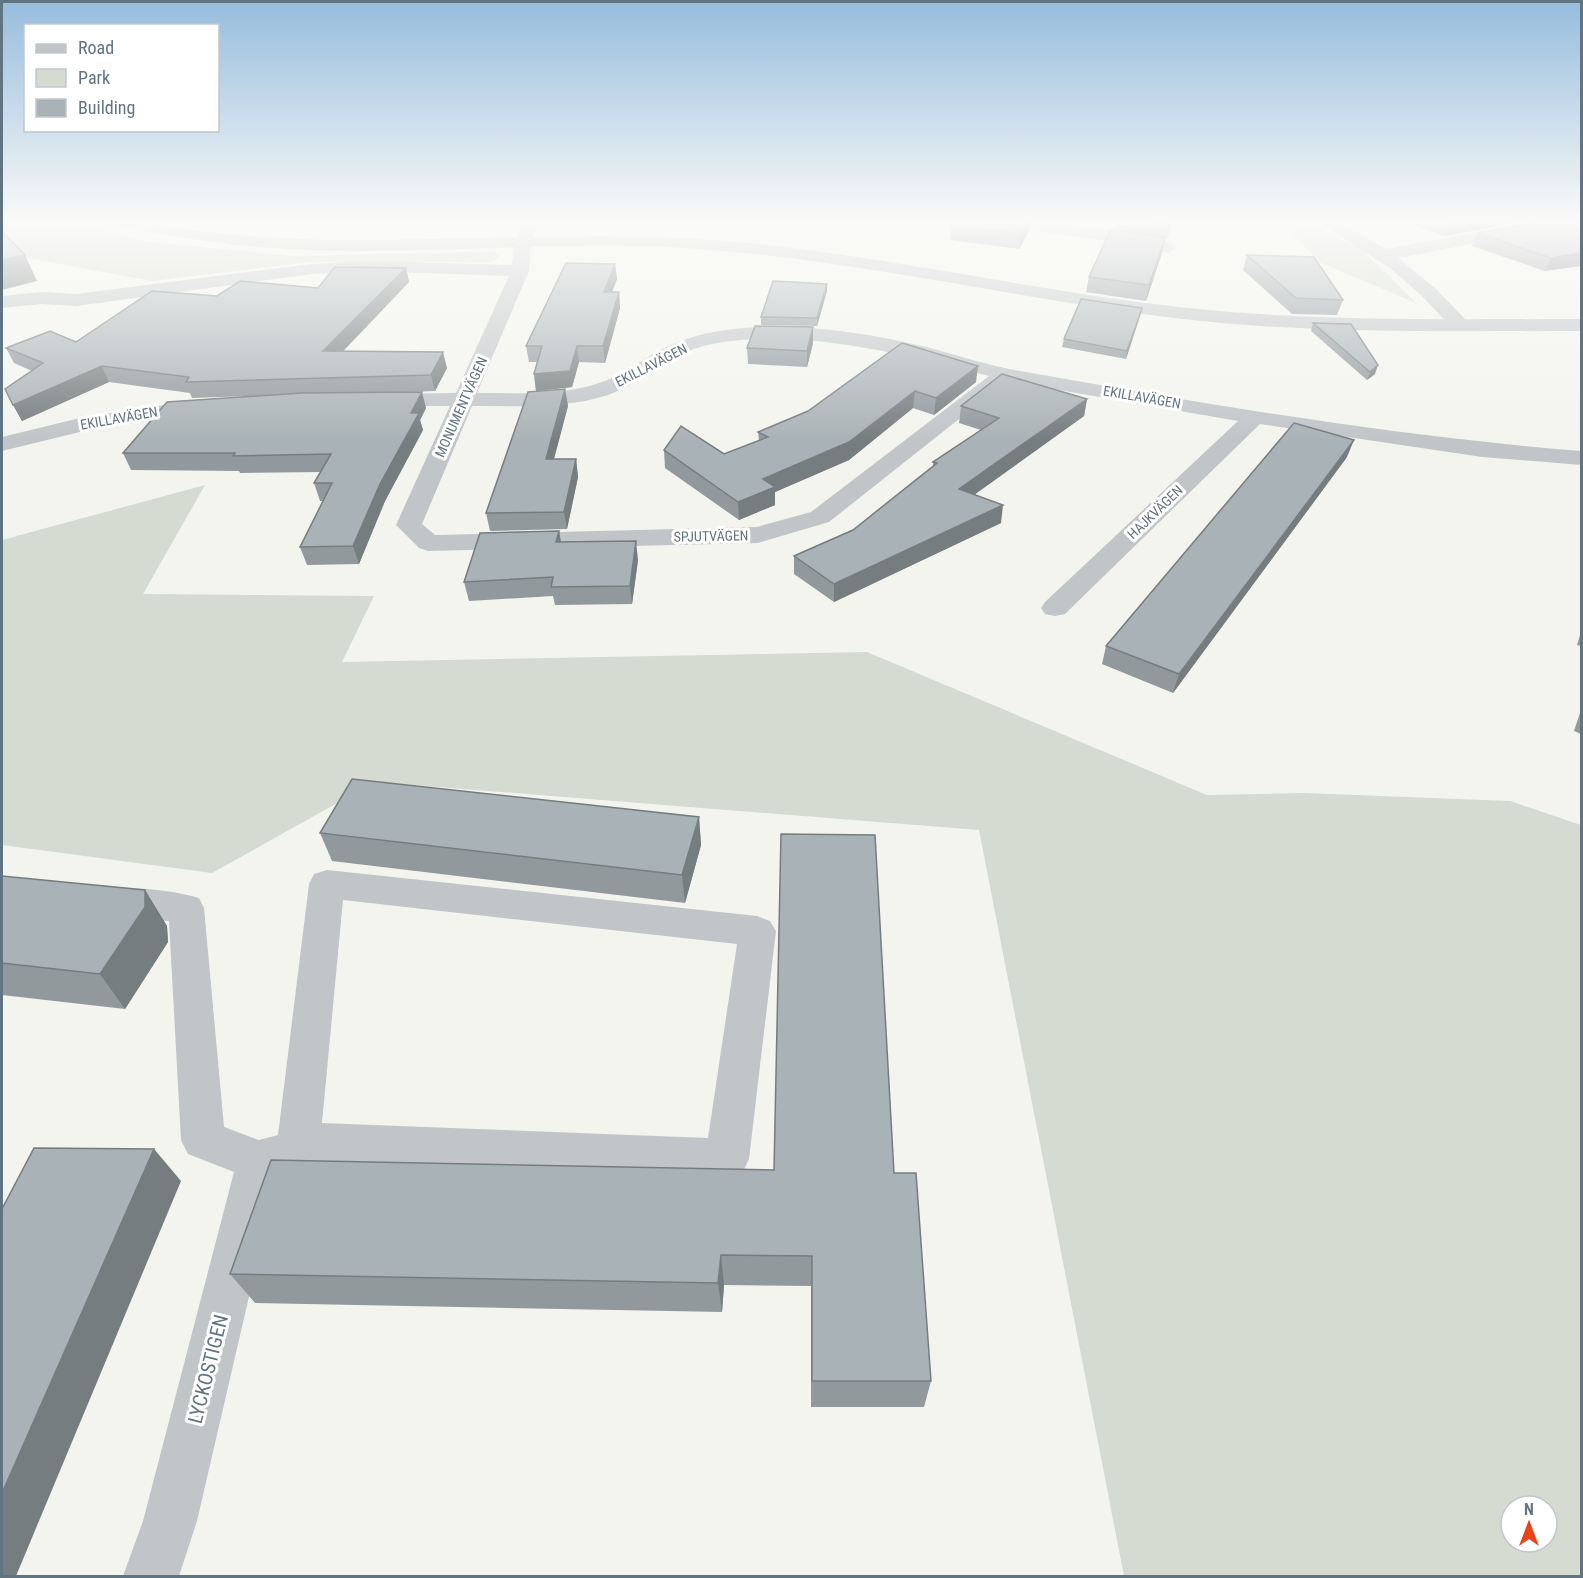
<svg xmlns="http://www.w3.org/2000/svg" width="1583" height="1578" font-family="'Roboto Condensed',sans-serif">
<rect width="100%" height="100%" fill="#f4f4ef"/>
<!-- green -->
<g fill="#d5dbd0" fill-rule="evenodd">
<path d="M2,221h68l75,20 145,15 183,-4h22l4,5 -9,5h-180l-158,19 -129,-24 -21,-13z"/>
<path d="M1273,221h34l55,29 54,53 -97,-41 -33,-36z"/>
<path d="M205,485l-62,109 231,2 -32,66 525,-10 340,143 97,-2 206,8 71,24v751h-457l-145,-746 -604,-48 -163,91 -210,-28v-305zM1511,1506h36v36h-36z"/>
</g>
<g fill="none" stroke-linecap="round" stroke-linejoin="round">
<!-- minor -->
<g fill="#c1c5c8" fill-rule="evenodd">
<path d="M523,221h16l-8,20 -2,30 -52,122c39,0 81,3 119,-9 28,-8 49,-28 75,-39 38,-17 81,-19 122,-18 44,2 86,9 129,19 29,7 58,17 87,23 190,34 381,67 573,82v14l-100,-8 -222,-33 -195,190 -10,2 -10,-2 -4,-6 4,-6 193,-181 -231,-40 -178,141 -71,21 -330,8 -9,-3 -23,-23 54,-119h-70l-8,-1 -3,-5 3,-5 8,-1 76,-1 53,-117 -141,-5 -56,3 -236,32 -35,-2 -39,4v-12l39,-4 35,2 236,-30 56,-3 144,4 3,-24zM792,339c71,5 128,19 197,37l-178,136 -54,15 -322,8 -13,-11 50,-118c44,0 93,3 136,-11 28,-10 50,-30 76,-42 34,-15 71,-14 108,-14z"/>
<path d="M990,221c29,0 172,7 187,27l-9,5 -15,-6 -155,-21z"/>
<path d="M1317,221h20l49,28 152,-28h34l-8,5 -166,32 37,30 31,32 3,4 -10,6 -7,-2 -30,-32 -31,-27z"/>
<path d="M203,399l8,2 3,5 -3,5 -127,20 -82,20v-14l82,-20z"/>
<path d="M327,870l430,46 13,5 6,10 -27,228 -7,15 -15,6 -404,-17 -46,13 -80,345 -18,55h-56l20,-55 91,-349 -46,-18 -7,-14 -12,-219 -61,-5 -13,-4 -5,-10 5,-10c25,-8 79,-2 104,6l5,10 20,219 35,13 19,-5 31,-251 5,-10zM343,900l394,44 -29,194 -386,-15z"/>
</g>
<!-- tertiary -->
<path fill="#c1c5c8" fill-rule="evenodd" d="M111,221c28,0 53,5 81,9 46,6 93,9 140,10 139,1 277,-11 416,3 148,15 293,49 440,65 130,14 263,11 394,11v12c-132,0 -268,3 -399,-12 -166,-20 -330,-60 -497,-71 -143,-9 -286,11 -428,-1 -47,-4 -93,-12 -139,-21z"/>
</g>
<!-- wall -->
<g fill="#91999d">
<path d="M952,221h78l-2,11 -9,17 -69,-9z"/>
<path d="M1116,221h56l-5,18h-2l-3,14 -16,48 -60,-9 3,-15 69,-40 -43,-9z"/>
<path d="M1400,221h126l-82,15z"/>
<path d="M1581,221l-36,50 -73,-25 6,-13z"/>
<path d="M1247,255l96,45 -6,15 -45,-1 -49,-44z"/>
<path d="M615,264l2,15 -5,13h7l1,16 -15,55 -26,-1 -7,25 -36,4 -2,-17 3,-12h-8l-3,-16z"/>
<path d="M406,268l3,14 -66,69 104,17 -12,23 -29,1 20,16 -6,12 3,10 -38,71 -26,63 -52,1 -7,-18 23,-46h-3l-6,-18 7,-11 -81,1 -1,-2 -108,-1 -8,-17 127,-57 -58,2 -2,-5 -81,-11 -87,39 -17,-32 27,-18 -18,-8 -8,-15 70,-6 141,-46 101,-8z"/>
<path d="M827,284v7l-10,35 -56,-1v-8z"/>
<path d="M1142,308l-2,8 -14,43 -64,-12 2,-8z"/>
<path d="M1313,323l62,51 -8,6 -56,-49z"/>
<path d="M813,327v16l-6,24 -59,-3 -1,-16z"/>
<path d="M902,343l74,39 -42,33 -21,-7 -64,52 -74,32v13l-36,15 -74,-52 -1,-18 60,4 35,-13 -1,-9 50,-21z"/>
<path d="M565,389l3,17 -14,53h22l2,18 -11,52 -77,2 -4,-18z"/>
<path d="M1087,399l-3,17 -110,79 27,28 -167,79 -40,-28v-18l59,-26 80,-63v-5l48,-32 -22,-7 2,-17z"/>
<path d="M1347,457l-174,236 -71,-29 4,-18z"/>
<path d="M559,531l2,11 77,18 -6,44 -77,1 -2,-9 -84,5 -5,-19z"/>
<path d="M1581,632v14l-4,-1z"/>
<path d="M1581,710v24l-7,-3z"/>
<path d="M699,817l2,28 -16,58 -353,-42 -12,-28z"/>
<path d="M2,876l143,14 22,36 1,16 -43,67 -123,-14z"/>
<path d="M894,1173l37,208 -7,26h-113v-121l-87,-1 -2,27 -467,-9 -25,-29z"/>
</g>
<!-- shaded-wall -->
<g fill="#767d7f">
<path d="M1028,221h2l-2,11 -9,17 2,-15z"/>
<path d="M1171,221h1l-1,4 -4,14z"/>
<path d="M1461,221h65l-82,15 5,-13z"/>
<path d="M1165,238l-3,15 -16,48 3,-16z"/>
<path d="M1581,253v13l-36,5 6,-13z"/>
<path d="M25,255l12,26 -35,9v-30z"/>
<path d="M615,264l2,15 -11,28 -2,-15z"/>
<path d="M406,268l3,14 -81,85 -5,-16z"/>
<path d="M827,284v7l-10,35v-8z"/>
<path d="M619,292l1,16 -15,55 -2,-17z"/>
<path d="M1142,308l-2,8 -14,43 1,-8z"/>
<path d="M813,327v16l-6,24v-16z"/>
<path d="M577,346l2,16 -7,25 -36,4 -2,-17z"/>
<path d="M443,352l4,16 -12,23 -4,-16z"/>
<path d="M1378,365l-3,9 -8,6 3,-8z"/>
<path d="M102,366l7,16 -87,39 -9,-16z"/>
<path d="M978,366l-2,16 -42,33 2,-17z"/>
<path d="M565,389l3,17 -19,71 -3,-18z"/>
<path d="M915,391l-2,17 -64,52 -74,32v13l-36,15 -1,-18 25,-23z"/>
<path d="M422,392l4,16 -6,12 3,10 -38,71 -26,63 -6,-18 58,-133z"/>
<path d="M1087,399l-3,17 -127,91 2,-18z"/>
<path d="M1354,440l-7,17 -174,236 6,-19z"/>
<path d="M576,459l2,18 -11,52 -3,-17z"/>
<path d="M1003,505l-2,18 -167,79v-18z"/>
<path d="M559,531l3,18 -6,-7z"/>
<path d="M636,541l2,19 -6,44 -2,-18z"/>
<path d="M699,817l2,28 -16,58 -3,-28z"/>
<path d="M145,890l22,36 1,16 -43,67 -25,-35z"/>
<path d="M154,1149l27,32 -165,395h-14v-83z"/>
<path d="M721,1255l3,30 -2,27 -4,-29z"/>
</g>
<!-- building -->
<g fill="#a9b2b6" stroke="#767d7f" stroke-width="1.5">
<path d="M952,221h76l-7,13 -69,-8z"/>
<path d="M1152,221h19l-1,4z"/>
<path d="M1443,221h18l-12,2z"/>
<path d="M1541,221h40v32l-30,5 -73,-25z"/>
<path d="M1111,229l54,9 -16,47 -60,-8z"/>
<path d="M2,231l23,24 -23,5z"/>
<path d="M1247,255l67,2 29,43 -47,-2z"/>
<path d="M566,263l49,1 -11,28h15l-16,54h-26l-7,25 -36,3 8,-28h-16z"/>
<path d="M335,267l71,1 -83,83 120,1 -12,23 -245,7 3,-5 -87,-11 -89,39 -8,-16 38,-26 -37,-15 44,-17 26,11 76,-51 65,5 23,-15 78,7z"/>
<path d="M773,281l54,3 -10,34 -56,-1z"/>
<path d="M1081,299l61,9 -15,43 -63,-12z"/>
<path d="M1313,323l38,1 27,41 -8,7z"/>
<path d="M755,326l58,1 -6,24 -60,-3z"/>
<path d="M902,343l76,23 -42,32 -21,-7 -66,51 -86,37 12,8 -37,15 -74,-52 17,-24 43,28 44,-17 -10,-5 50,-21z"/>
<path d="M1002,374l85,25 -128,90 44,16 -169,79 -40,-28 59,-26 84,-67 -4,-1 66,-44 -38,-12z"/>
<path d="M565,389l-19,70h30l-12,53 -78,1 42,-121z"/>
<path d="M422,392l-11,21h8l-39,71 -27,62 -53,1 32,-64h-18l17,-29 -98,2 2,-3h-112l44,-51 135,-9z"/>
<path d="M1294,423l60,17 -175,234 -73,-28z"/>
<path d="M559,531l-3,11 80,-1 -6,45 -79,1 2,-10 -89,5 16,-49z"/>
<path d="M352,779l347,38 -17,58 -362,-42z"/>
<path d="M781,834l94,1 19,338h22l15,208h-119v-125l-91,-1 -3,28 -488,-9 41,-114 503,10z"/>
<path d="M2,876l143,14v17l-45,67 -98,-11z"/>
<path d="M34,1148l120,1 -152,344v-284z"/>
</g>
<!-- sky -->
<linearGradient id="sky" x2="0" y2="1"><stop stop-color="#96bcdd"/><stop offset="0.5" stop-color="#fafaf8"/><stop offset="1" stop-color="#fafaf8" stop-opacity="0"/></linearGradient>
<rect width="1583" height="442" fill="url(#sky)"/>
<g text-anchor="middle" dominant-baseline="central" stroke-width="6" stroke-linejoin="round" paint-order="stroke">
<!-- far-street labels -->
<g font-size="14" fill="#617482" stroke="#fff">
<text transform="translate(651 365) rotate(-27)">EKILLAVÄGEN</text>
<text transform="translate(1142 397) rotate(10)">EKILLAVÄGEN</text>
<text transform="translate(461 407) rotate(-66)">MONUMENTVÄGEN</text>
<text transform="translate(119 418) rotate(-10)">EKILLAVÄGEN</text>
<text transform="translate(1155 512) rotate(-44)">HAJKVÄGEN</text>
<text transform="translate(711 536) rotate(-1)">SPJUTVÄGEN</text>
</g>
<!-- near-street labels -->
<g font-size="20" fill="#617482" stroke="#fff">
<text transform="translate(208 1369) rotate(-76)">LYCKOSTIGEN</text>
</g>
</g>
<!-- border -->
<rect width="1583" height="1578" fill="none" stroke="#617482" stroke-width="6"/>
<!-- legend -->
<rect x="24" y="24" width="195" height="108" fill="#ffffff" stroke="#c0c7cd" stroke-width="1.5"/>
<rect x="36" y="44" width="30" height="9" fill="#c1c5c8" stroke="#c0c7cd" stroke-width="1.5"/>
<text x="78" y="54" font-size="18" fill="#617482">Road</text>
<rect x="36" y="69" width="30" height="18" fill="#d5dbd0" stroke="#c0c7cd" stroke-width="1.5"/>
<text x="78" y="84" font-size="18" fill="#617482">Park</text>
<rect x="36" y="99" width="30" height="18" fill="#a9b2b6" stroke="#c0c7cd" stroke-width="1.5"/>
<text x="78" y="114" font-size="18" fill="#617482">Building</text>
<!-- north arrow -->
<g transform="translate(1529 1524)"><circle r="28" fill="#ffffff" stroke="#c0c7cd" stroke-width="1.5"/>
<path d="M0-4.5L10 22L0 15L-10 22Z" fill="#eb4318"/>
<text y="-9" font-size="16" font-weight="bold" text-anchor="middle" fill="#617482">N</text>
</g>
</svg>
